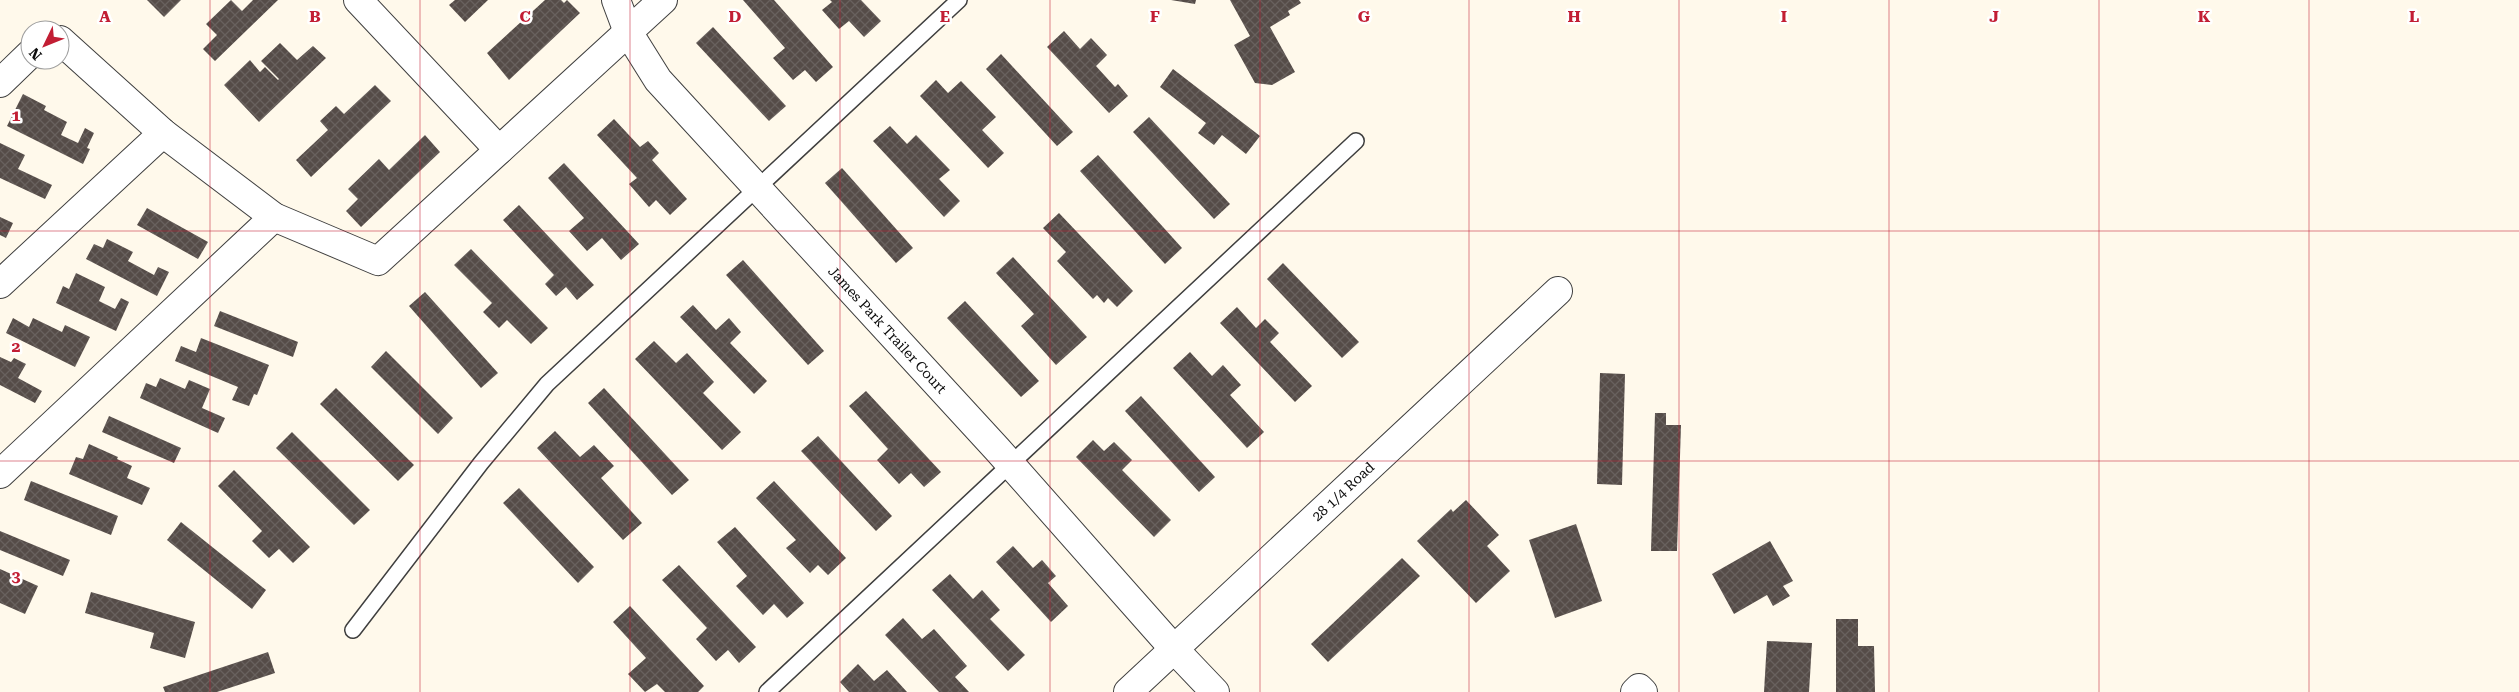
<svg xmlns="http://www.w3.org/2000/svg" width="2519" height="692" font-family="'Roboto Serif',serif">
<defs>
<pattern id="building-cross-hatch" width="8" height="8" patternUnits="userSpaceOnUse" patternTransform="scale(1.25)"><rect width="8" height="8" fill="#554c48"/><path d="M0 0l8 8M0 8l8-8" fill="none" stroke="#68615e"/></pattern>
</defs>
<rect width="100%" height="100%" fill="#fff9eb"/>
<!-- building -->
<g fill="url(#building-cross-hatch)">
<path d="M147,0h34l-17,17z"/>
<path d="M231,0l11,11 11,-11h25l-63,61 -12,-12 14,-14 -11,-11z"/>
<path d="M455,0h33l-23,22 -16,-17z"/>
<path d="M545,0h16l3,3 3,-3 13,13 -71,67 -22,-27z"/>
<path d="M743,0h31l59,67 -17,15 -11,-12 -12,10 -20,-22 12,-10z"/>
<path d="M830,0h31l20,21 -17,16 -15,-16 -10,8 -17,-19 10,-8z"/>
<path d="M1171,0h25l-1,4z"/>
<path d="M1230,0h69l2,3 -13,8 2,4 -20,12 25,45 -23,13 -17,-2 -21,-38 16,-9z"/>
<path d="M713,27l73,79 -17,15 -73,-78z"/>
<path d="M1064,31l16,18 11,-11 16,17 -11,11 19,21 3,-3 10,12 -19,17 -62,-66z"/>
<path d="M280,43l17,17 16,-14 13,12 -67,64 -35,-37 26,-25 10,12 5,-5 13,13 1,-1 -18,-18z"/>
<path d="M1001,54l72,78 -16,14 -71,-77z"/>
<path d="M1173,69l87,67 -14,18 -24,-19 -8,10 -16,-12 8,-10 -46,-36z"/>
<path d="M936,80l12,13 13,-12 35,36 -14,13 22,23 -16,15 -68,-72z"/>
<path d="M375,85l16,16 -80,76 -15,-17 32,-30 -8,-9 16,-15 8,8z"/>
<path d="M23,94l23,12 -2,4 23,12 -6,13 17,8 7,-15 9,5 -7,15 3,1 -7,15 -76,-38z"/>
<path d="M1149,117l81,87 -16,15 -81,-87z"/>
<path d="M614,119l26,28 8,-6 11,12 -7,7 35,39 -17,16 -14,-15 -7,7 -20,-23 8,-6 -40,-43z"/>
<path d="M890,126l17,18 9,-9 34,35 -11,9 21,22 -16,16 -71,-76z"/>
<path d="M425,135l15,17 -79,75 -15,-16 12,-12 -10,-10 31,-30 10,11z"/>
<path d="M0,143l25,12 -7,14 34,16 -7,14 -45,-21z"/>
<path d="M1098,155l84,93 -17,16 -85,-93z"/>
<path d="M564,163l75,81 -18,16 -19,-22 -15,13 -18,-20 15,-13 -36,-40z"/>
<path d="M842,168l71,80 -17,15 -71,-80z"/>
<path d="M519,205l75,80 -17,15 -11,-13 -10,9 -11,-12 9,-9 -51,-55z"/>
<path d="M147,208l61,34 -10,17 -61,-34z"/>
<path d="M1059,213l74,78 -16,16 -9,-9 -4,5 -7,-8 -4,4 -36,-38 9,-9 -23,-24z"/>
<path d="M0,217l13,6 -7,15 -6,-3z"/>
<path d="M107,239l26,13 -5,9 26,14 4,-8 11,5 -12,24 -71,-37 8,-15 9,4z"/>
<path d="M471,249l77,79 -17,16 -24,-24 -8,8 -16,-16 9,-9 -38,-38z"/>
<path d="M1013,257l74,80 -31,28 -35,-39 13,-12 -38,-41z"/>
<path d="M743,260l81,91 -16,14 -82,-90z"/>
<path d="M1283,263l76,79 -17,16 -75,-79z"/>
<path d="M76,273l29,14 -6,14 16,8 6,-11 8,4 -13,29 -60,-28 7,-17 6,3z"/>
<path d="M425,292l73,81 -17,15 -72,-82z"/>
<path d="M965,301l74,80 -18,16 -74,-79z"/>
<path d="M693,305l23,25 13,-12 12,14 -11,11 37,38 -13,13 -74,-77z"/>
<path d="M1237,307l19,21 9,-9 14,14 -9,9 42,44 -17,16 -75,-79z"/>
<path d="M220,311l78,31 -5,15 -79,-31z"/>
<path d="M13,318l16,9 4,-9 29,14 3,-7 25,12 -15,30 -69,-34z"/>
<path d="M201,338l68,27 -12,30 -3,-1 -5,12 -17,-6 6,-13 -63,-26 6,-15 15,6z"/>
<path d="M654,341l22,22 11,-10 27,29 -11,11 38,39 -19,18 -87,-91z"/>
<path d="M386,351l67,67 -15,16 -67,-67z"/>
<path d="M1190,352l22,24 11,-11 18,20 -11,10 34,37 -17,16 -74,-80z"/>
<path d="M0,357l11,5 3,-4 12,6 -8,14 24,13 -7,12 -35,-18z"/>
<path d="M1600,373l25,1 -3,111 -25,-1z"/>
<path d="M160,378l25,11 4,-9 21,9 -8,19 23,10 -7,15 -78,-35 6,-15 10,4z"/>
<path d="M336,388l78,77 -16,16 -78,-77z"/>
<path d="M604,388l85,92 -17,15 -84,-92z"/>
<path d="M866,391l75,81 -17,15 -13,-14 -12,11 -22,-24 11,-11 -39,-43z"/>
<path d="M1141,396l74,81 -16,15 -74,-81z"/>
<path d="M1655,413h11v12h15l-4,126h-26z"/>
<path d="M109,416l72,32 -7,15 -72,-31z"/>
<path d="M555,431l25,26 14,-12 20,21 -13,12 41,45 -19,17 -86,-92z"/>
<path d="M292,432l78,78 -16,15 -78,-77z"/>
<path d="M818,436l74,80 -16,15 -75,-80z"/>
<path d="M1093,440l11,11 10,-9 18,18 -10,10 49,50 -17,17 -78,-80z"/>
<path d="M89,444l29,13 -1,2 15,7 -5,12 23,10 -8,17 -73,-31 7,-17 7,2z"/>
<path d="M234,470l76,77 -17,16 -14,-14 -10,9 -17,-17 10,-10 -44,-45z"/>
<path d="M31,481l87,35 -7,19 -87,-35z"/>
<path d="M774,481l72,77 -18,17 -10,-10 -8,8 -24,-25 10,-8 -40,-42z"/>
<path d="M519,488l75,79 -16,16 -75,-80z"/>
<path d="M1466,500l33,35 -12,11 23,25 -34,32 -59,-62 34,-32 2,3z"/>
<path d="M181,522l85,68 -14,19 -85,-69z"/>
<path d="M1576,524l26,77 -47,17 -26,-78z"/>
<path d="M735,527l69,76 -17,15 -13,-14 -11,11 -27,-29 11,-10 -30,-34z"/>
<path d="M0,531l70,29 -7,16 -63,-26z"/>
<path d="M1770,541l23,40 -10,5 7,10 -17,10 -6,-11 -33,19 -22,-40z"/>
<path d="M1013,546l20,22 9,-8 14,16 -8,7 20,23 -17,16 -55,-60z"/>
<path d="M1402,558l18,18 -92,86 -17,-18z"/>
<path d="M679,565l77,82 -17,16 -11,-13 -12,11 -20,-22 11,-11 -45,-48z"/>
<path d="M0,569l38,17 -13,28 -25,-11z"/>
<path d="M950,574l23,25 9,-9 18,20 -10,9 35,36 -17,16 -76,-81z"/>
<path d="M91,592l104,30 -10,36 -35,-10 4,-15 -69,-20z"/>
<path d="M630,606l74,80 -6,6h-33l-8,-8 -12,8 -17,-18 18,-16 -33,-36z"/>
<path d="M903,618l19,21 12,-10 33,37 -12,11 14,15h-30l-54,-57z"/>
<path d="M1836,619h22v27h16l1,46h-39z"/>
<path d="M1767,641l45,2 -3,49h-45z"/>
<path d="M268,652l7,21 -58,19h-52l-2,-5z"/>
<path d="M858,664l16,17 13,-11 20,22h-58l-9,-10z"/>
</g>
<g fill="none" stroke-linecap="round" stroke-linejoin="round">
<defs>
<g id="service">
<path d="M353,630l128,-167 66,-79 412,-384"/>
<path d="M767,692l589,-551"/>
</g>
<g id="minor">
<path d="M358,0l141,150"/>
<path id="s1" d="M616,0l12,32 30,48 339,369 177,200 41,43"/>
<path d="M60,40l103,93 111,84 104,44 285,-261"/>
<path d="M0,83l30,-29"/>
<path d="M0,284l163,-151"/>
<path d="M0,474l274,-257"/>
<path d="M1635,692l4,-4 4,4"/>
</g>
<g id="tertiary">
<path id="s2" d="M1128,692l430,-401"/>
</g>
</defs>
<!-- service casing -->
<use href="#service" stroke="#3f3f3f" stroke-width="18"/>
<!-- minor casing -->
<use href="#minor" stroke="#3f3f3f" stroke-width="30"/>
<!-- tertiary casing -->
<use href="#tertiary" stroke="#3f3f3f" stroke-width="30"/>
<!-- service -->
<use href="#service" stroke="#fff" stroke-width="15"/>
<!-- minor -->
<use href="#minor" stroke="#fff" stroke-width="28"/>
<!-- tertiary -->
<use href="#tertiary" stroke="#fff" stroke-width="28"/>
</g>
<!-- grid -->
<path fill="none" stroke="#c21e34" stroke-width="1" stroke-opacity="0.55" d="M210,0v692M420,0v692M630,0v692M840,0v692M1050,0v692M1260,0v692M1469,0v692M1679,0v692M1889,0v692M2099,0v692M2309,0v692M0,231h2519M0,461h2519"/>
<g text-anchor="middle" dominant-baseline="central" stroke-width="5" stroke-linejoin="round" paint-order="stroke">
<!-- street labels -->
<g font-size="14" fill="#0c0c0c" stroke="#fff">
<text stroke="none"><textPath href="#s1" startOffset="430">James Park Trailer Court</textPath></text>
<text stroke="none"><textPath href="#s2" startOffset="294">28 1/4 Road</textPath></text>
</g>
</g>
<g font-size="16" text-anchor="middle" font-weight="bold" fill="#c21e34" stroke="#fff" stroke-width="5" stroke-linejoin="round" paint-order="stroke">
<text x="105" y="22">A</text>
<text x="315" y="22">B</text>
<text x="525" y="22">C</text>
<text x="735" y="22">D</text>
<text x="945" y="22">E</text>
<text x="1155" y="22">F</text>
<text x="1364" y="22">G</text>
<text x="1574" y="22">H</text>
<text x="1784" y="22">I</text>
<text x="1994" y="22">J</text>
<text x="2204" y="22">K</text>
<text x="2414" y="22">L</text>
<text x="16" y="121">1</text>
<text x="16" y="352">2</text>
<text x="16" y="582">3</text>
</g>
<!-- north arrow -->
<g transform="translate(45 45) rotate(227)"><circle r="24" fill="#ffffff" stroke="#9e9e9e"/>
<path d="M0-4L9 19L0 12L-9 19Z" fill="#c21e34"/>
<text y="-8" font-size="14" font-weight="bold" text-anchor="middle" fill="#0c0c0c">N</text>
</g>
</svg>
